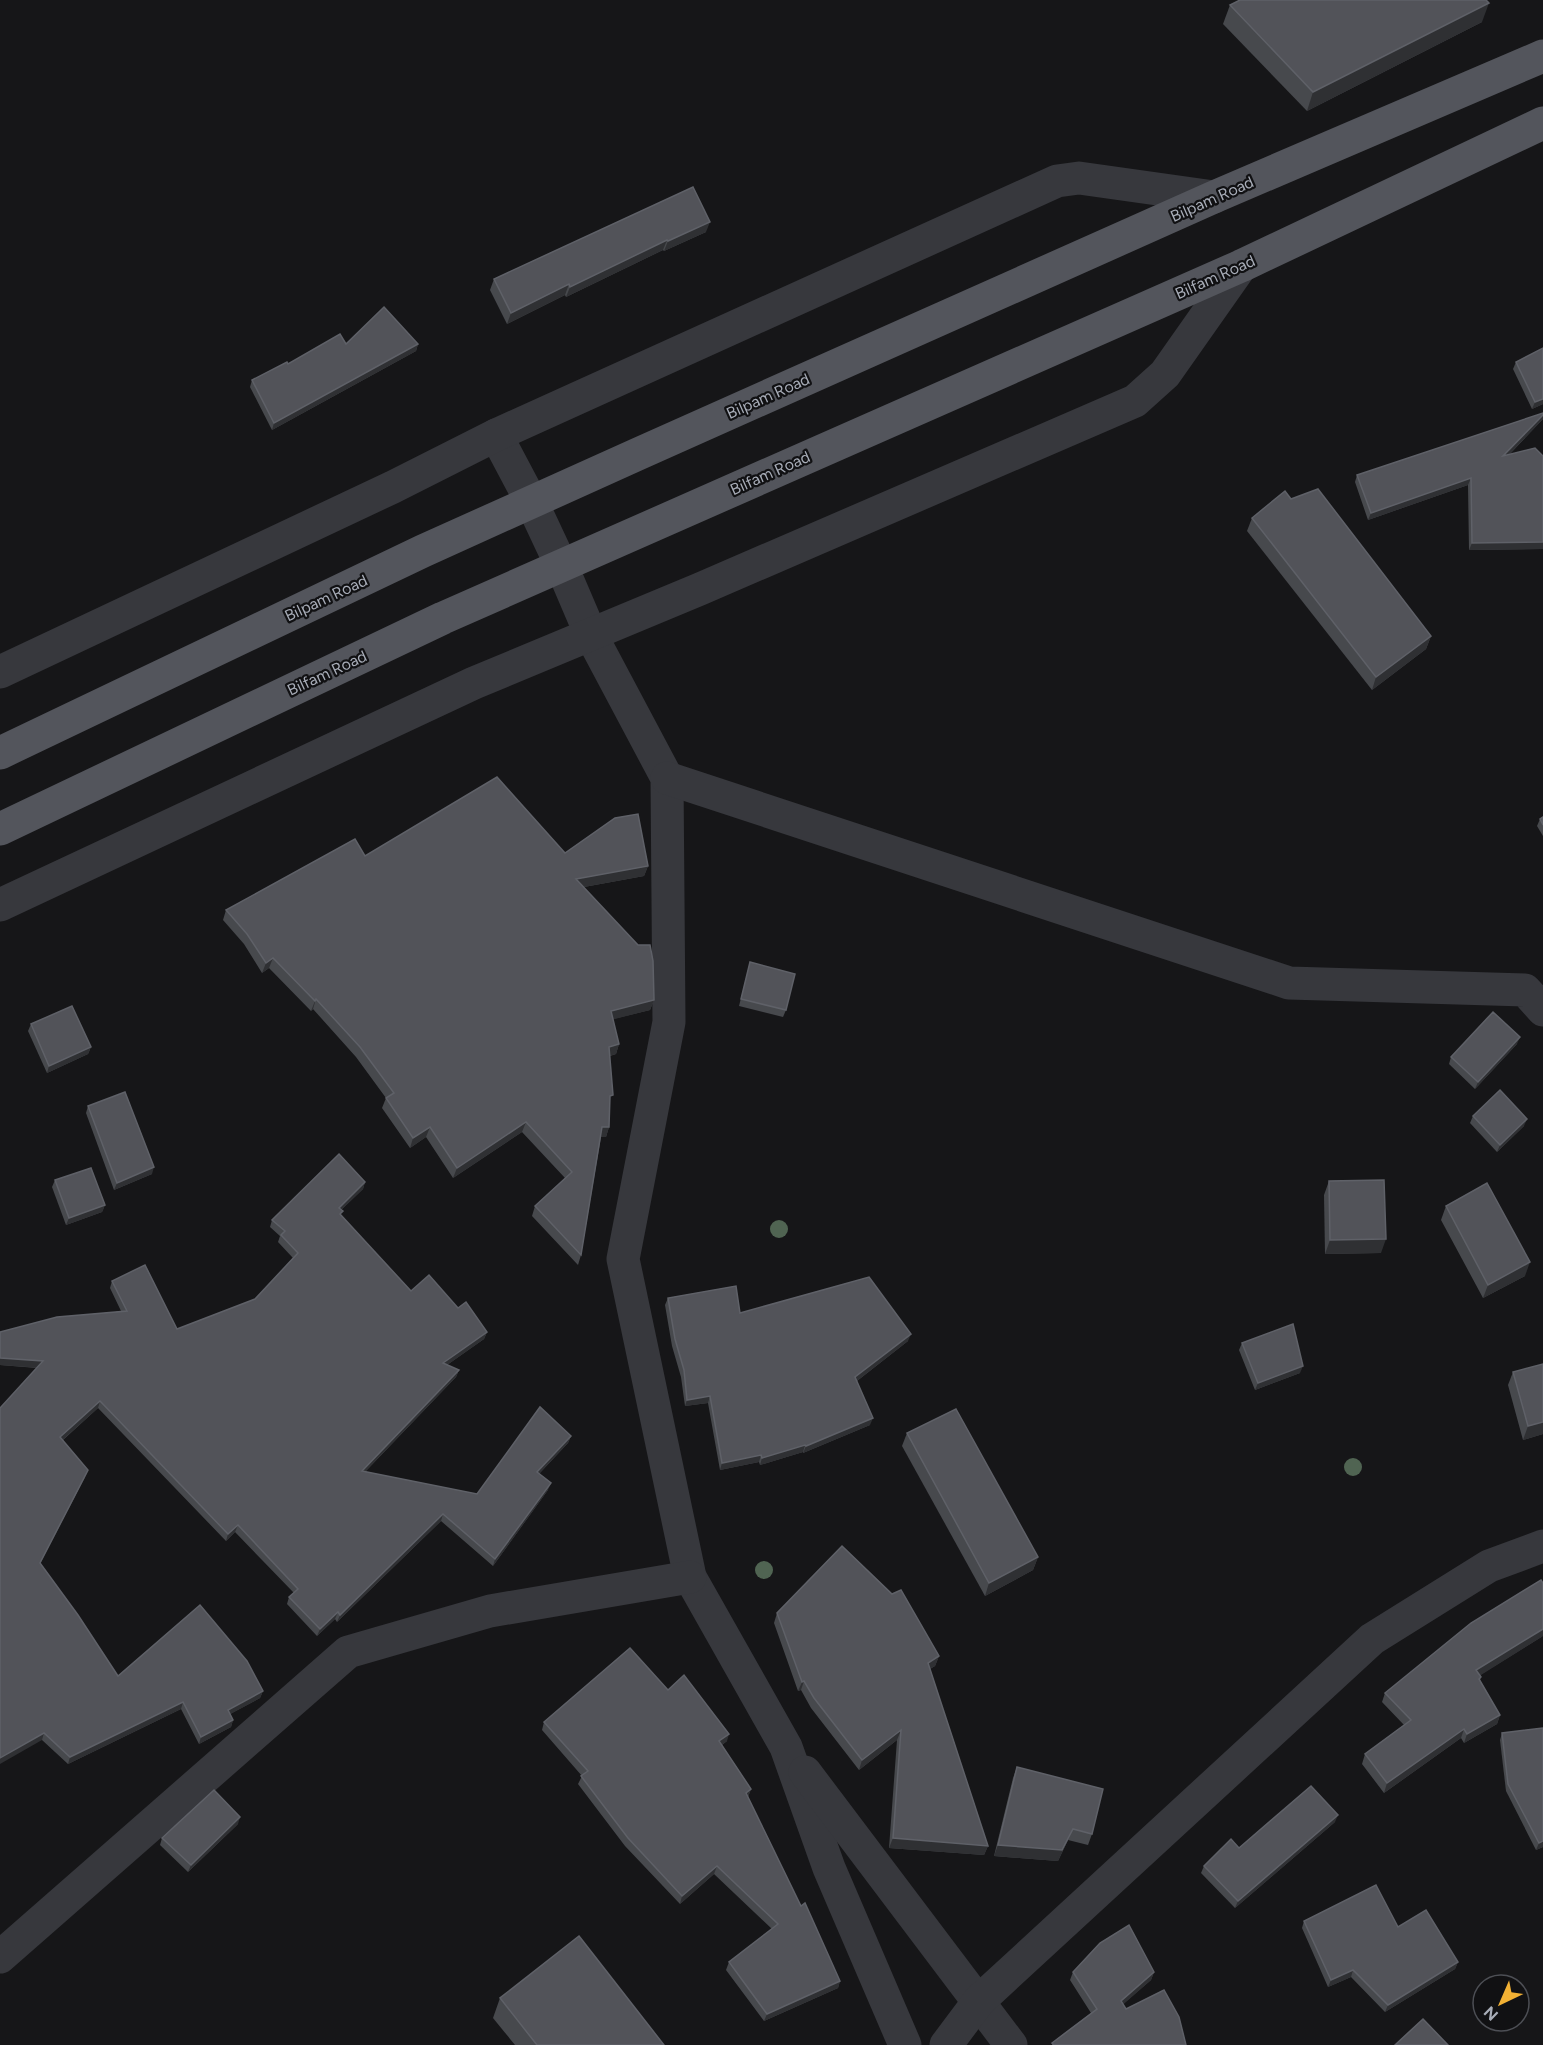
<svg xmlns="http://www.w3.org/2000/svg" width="1543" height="2045" font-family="Figtree,sans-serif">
<rect width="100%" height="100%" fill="#161618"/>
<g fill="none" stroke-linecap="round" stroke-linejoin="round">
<!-- street -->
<g stroke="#37383d" stroke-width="33">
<path d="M496,435l36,68 30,64 29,68 76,143 2,244 -46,237 67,318 96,170 43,121 76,177"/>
<path d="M0,672l393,-185 103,-52 561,-254 22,-3 135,19"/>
<path d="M667,778l622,205 236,7 18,20"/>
<path d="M0,905l474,-222 226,-94 435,-188 30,-27 76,-108"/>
<path d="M805,1772l206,273"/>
<path d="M0,1957l348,-305 142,-41 200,-34"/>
<path d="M946,2045l33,-44 393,-362 117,-73 54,-20"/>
</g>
<!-- primary -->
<g stroke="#53555c" stroke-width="33">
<path d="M0,753l423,-202 215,-97 576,-257 329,-141"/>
<path d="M0,829l443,-211 798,-352 302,-143"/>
</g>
</g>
<!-- trees -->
<g fill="#506452">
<circle cx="779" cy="1229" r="9"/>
<circle cx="1353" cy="1467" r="9"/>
<circle cx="764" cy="1570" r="9"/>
</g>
<!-- wall -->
<g fill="#47494d">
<path d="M1230,5l252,17 -175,89 -84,-87z"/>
<path d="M693,187l13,45 -42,19 -1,-1 -97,47 -1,-2 -58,29 -17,-34 4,-11z"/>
<path d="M346,344h72l-2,7 -144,79 -22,-43 2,-7 36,-16z"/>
<path d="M1516,362l27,42 -11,5 -19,-40z"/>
<path d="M1543,413v6l-34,36 34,1v93l-74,1 -1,-65 -100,35 -13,-38 2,-7z"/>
<path d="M1291,499l140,137 -5,13 -54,41 -125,-159 5,-13z"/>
<path d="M1543,817v19l-6,-10 3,-7z"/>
<path d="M365,856l283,10 -4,10 -60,11 70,113 -4,10 -37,9 6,25 -3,10 -6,2 -1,71 -3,10h-5l-20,118 -3,10 -46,-49 3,-10 30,-28 -43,-46 -69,46 -27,-41 -16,11 -28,-40 4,-10 -30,-41 -43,-48 -2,2 -42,-43 -7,5 -18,-29 -21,-24 3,-10z"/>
<path d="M750,962l36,48 -3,7 -44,-11z"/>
<path d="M31,1024l60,23 -3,7 -41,19 -19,-42z"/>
<path d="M1517,1044l-42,45 -26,-25 2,-7z"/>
<path d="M88,1106l64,68 -38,16 -28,-77z"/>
<path d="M1473,1116l51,10 -27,26 -27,-29z"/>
<path d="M55,1180l50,25 -3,7 -36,13 -14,-38z"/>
<path d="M1329,1181l52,72 -56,1 -1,-59z"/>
<path d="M365,1182l-2,7 -22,21v5l70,76 47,17 29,24 -3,7 -37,26 12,5 -3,7 -91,95 112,22 94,-58 -3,7 -29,31 9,16 -55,76 -52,-45 -104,101 -2,-3 -18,17 -30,-32 2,-7 5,-4 -59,-61 -9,9 -128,-133 -35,32 22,37 -45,86 78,113 145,15 -3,7 -30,16 3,6 -2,7 -32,17 -18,-35 -113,55 -26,-24 -5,-372 -37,-3v-33l121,-21 -11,-23 2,-7 65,48 78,-30 38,-41 -15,-16 2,-6 -10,-9 2,-7z"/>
<path d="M1446,1206l79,70 -42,22 -42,-78z"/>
<path d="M668,1298l72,15 168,28 -51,40 13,44 -67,28v-1l-43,13 -1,-3 -39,8 -12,-67 -23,3 -4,-29 -9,-31 -7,-41z"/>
<path d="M1242,1343l58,30 -45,17 -16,-40z"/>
<path d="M1513,1372l30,62 -20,6 -15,-55z"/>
<path d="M907,1433l131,124 -5,13 -48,26 -83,-150z"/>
<path d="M777,1613l162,43 -4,10 -5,3 58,177 -4,9 -95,-7 8,-108 -38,30 -48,-62 -10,-18 -3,1 -24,-68z"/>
<path d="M1543,1636l-63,39 1,2 -1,3 20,35 -3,9 -33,19 -3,-5 -77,55 -22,-29 3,-10 39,-29 -22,-23 3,-9z"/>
<path d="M668,1690l59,51 -5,4 29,44 -3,8 53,109 39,75 -2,7 -74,33 -38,-51 3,-8 43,-33 -58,-55 -34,30 -55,-58 -47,-62 4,-8 -40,-46 2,-8z"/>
<path d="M1543,1728v119l-7,3 -30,-59 -6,-51 2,-7z"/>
<path d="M1017,1767l75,67 -4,11 -20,-5 -10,21 -64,-5 19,-78z"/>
<path d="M1335,1822l-100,86 -34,-35 3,-7 35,-18z"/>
<path d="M238,1824l-50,48 -28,-27 2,-7z"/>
<path d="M1304,1921l94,6 60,35 -3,7 -70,43 -34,-35 -23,10 -26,-59z"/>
<path d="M1073,1972h81l-3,8 -28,24 3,5 60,36h-134v-2l39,-30 -21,-33z"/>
<path d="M500,1998l164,47h-149l-22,-27z"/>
</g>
<!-- shaded-wall -->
<g fill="#2f3033">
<path d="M1489,3l-7,19 -175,89 6,-19z"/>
<path d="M710,222l-4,10 -42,19 4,-10z"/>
<path d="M667,240l-4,10 -97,47 4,-10z"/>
<path d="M569,284l-4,11 -58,29 4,-11z"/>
<path d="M418,344l-2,7 -144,79 2,-7z"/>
<path d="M1543,399v5l-11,5 3,-7z"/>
<path d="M1543,415v4l-42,44 2,-7z"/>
<path d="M1471,478l-3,7 -100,35 3,-7z"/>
<path d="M1543,542v7l-74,1 3,-7z"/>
<path d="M1431,636l-5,13 -54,41 4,-13z"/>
<path d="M648,866l-4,10 -71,13 3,-10z"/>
<path d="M273,958l-4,10 -7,5 4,-10z"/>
<path d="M316,999l-3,10 -2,2 4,-10z"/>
<path d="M654,1000l-4,10 -43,11 4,-10z"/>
<path d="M1520,1037l-3,7 -42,45 3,-7z"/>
<path d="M619,1044l-3,10 -10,3 3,-10z"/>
<path d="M91,1047l-3,7 -41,19 2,-7z"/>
<path d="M1527,1119l-3,7 -27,26 3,-7z"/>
<path d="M526,1122l-4,10 -69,46 4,-10z"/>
<path d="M430,1127l-4,10 -16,11 3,-10z"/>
<path d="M602,1127h7l-3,10h-7z"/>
<path d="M154,1167l-2,7 -38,16 3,-7z"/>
<path d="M365,1182l-2,7 -27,26 3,-7z"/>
<path d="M105,1205l-3,7 -36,13 3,-7z"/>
<path d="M1386,1239l-5,14 -56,1 5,-14z"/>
<path d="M1530,1262l-5,14 -42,22 5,-13z"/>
<path d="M487,1332l-3,7 -44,31 3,-7z"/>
<path d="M911,1334l-3,7 -55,43 2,-7z"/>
<path d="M0,1358l43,3 -2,7 -41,-3z"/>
<path d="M1303,1366l-3,7 -45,17 3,-7z"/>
<path d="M459,1370l-3,7 -97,101 3,-7z"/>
<path d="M710,1396l-2,7 -23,3 2,-6z"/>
<path d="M100,1401l-2,7 -40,36 2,-7z"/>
<path d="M873,1418l-3,7 -67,28 3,-7z"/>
<path d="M1543,1422v12l-20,6 5,-14z"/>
<path d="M571,1436l-3,7 -34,36 3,-7z"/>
<path d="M805,1445l-2,7 -43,13 2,-7z"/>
<path d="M761,1455l-2,7 -39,8 2,-7z"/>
<path d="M88,1470l-3,7 -48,93 3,-7z"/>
<path d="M551,1483l-3,7 -55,76 2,-7z"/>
<path d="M443,1514l-2,7 -104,101 3,-7z"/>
<path d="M238,1525l-3,7 -9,9 2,-7z"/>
<path d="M1038,1557l-5,13 -48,26 4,-13z"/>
<path d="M338,1612l-3,7 -18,17 3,-7z"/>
<path d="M1543,1629v7l-70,44 3,-10z"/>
<path d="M939,1656l-4,10 -11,6 4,-9z"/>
<path d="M804,1681l-3,9 -3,1 4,-9z"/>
<path d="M263,1691l-3,7 -35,19 3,-7z"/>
<path d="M183,1702l-2,7 -113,55 2,-7z"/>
<path d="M1500,1715l-3,9 -33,19 3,-9z"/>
<path d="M233,1720l-2,7 -32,17 2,-7z"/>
<path d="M1464,1729l-3,9 -77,55 3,-10z"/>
<path d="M901,1730l-4,10 -38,30 3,-10z"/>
<path d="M44,1733l-2,7 -42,24v-6z"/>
<path d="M729,1734l-2,7 -11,8 3,-8z"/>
<path d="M751,1789l-3,8 -5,3 3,-7z"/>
<path d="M1338,1815l-3,7 -100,86 3,-7z"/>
<path d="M240,1817l-2,7 -50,48 3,-7z"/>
<path d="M1073,1829l-5,11 -10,21 -64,-5 4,-11z"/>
<path d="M893,1838l95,8 -4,9 -95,-7z"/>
<path d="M1543,1841v6l-7,3 3,-7z"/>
<path d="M717,1866l-3,8 -34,30 2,-8z"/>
<path d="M1458,1962l-3,7 -70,43 3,-7z"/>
<path d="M1353,1970l-2,7 -23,10 3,-7z"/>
<path d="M1154,1972l-3,8 -33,29 3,-8z"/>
<path d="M840,1981l-2,7 -74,33 3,-7z"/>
</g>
<!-- building -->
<g fill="#525359" stroke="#5f6168" stroke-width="1.5">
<path d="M1240,0h246l3,3 -176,89 -83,-87z"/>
<path d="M693,187l17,35 -42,19 -1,-1 -97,47 -1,-3 -58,29 -17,-34z"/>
<path d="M384,307l34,37 -144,79 -22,-43 35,-18 1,2 52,-30 6,10z"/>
<path d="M1543,348v51l-8,3 -19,-40z"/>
<path d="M1543,413v2l-40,41 32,-8 8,8v86l-71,1 -1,-65 -100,35 -14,-38z"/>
<path d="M1318,489l113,147 -55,41 -124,-159 33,-27 6,8z"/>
<path d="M497,777l68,76 50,-35 23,-4 10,52 -72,13 62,66h12l3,16 1,39 -43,11 8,33 -10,3 4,48 -3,1 -1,31h-7l-21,128 -46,-49 37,-34 -46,-50 -69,46 -27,-41 -17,11 -27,-40 8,-5 -34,-46 -44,-48 -1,2 -42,-43 -7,5 -19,-29 -21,-24 129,-71 10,17z"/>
<path d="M1543,817v8l-3,-6z"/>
<path d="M750,962l45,12 -9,36 -45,-11z"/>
<path d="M72,1006l19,41 -42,19 -18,-42z"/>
<path d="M1493,1012l27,25 -42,45 -27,-25z"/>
<path d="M1500,1090l27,29 -27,26 -27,-29z"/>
<path d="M125,1092l29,75 -37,16 -29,-77z"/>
<path d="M339,1154l26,28 -26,26 4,3 -3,3 71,77 18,-16 29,33 8,-6 21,30 -44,31 16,7 -97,101 115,23 63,-87 31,29 -34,36 14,11 -56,76 -52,-45 -103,101 -2,-3 -18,17 -31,-32 9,-8 -60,-64 -10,9 -128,-133 -40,36 28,33 -48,93 38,52 40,61 82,-71 47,56 16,30 -35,19 5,10 -32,17 -18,-35 -113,55 -26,-24 -44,25v-350l43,-47 -43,-3v-26l57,-15 70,-6 -15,-30 33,-16 32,64 78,-30 43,-46 -17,-18 4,-4 -13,-11z"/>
<path d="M91,1168l14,37 -36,13 -14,-38z"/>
<path d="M1384,1180l2,59 -56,1 -1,-59z"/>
<path d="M1487,1183l43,79 -42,23 -42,-79z"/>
<path d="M869,1277l42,57 -56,43 18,41 -67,28 -1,-1 -43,13 -1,-3 -39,8 -12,-67 -23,4 -3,-30 -9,-31 -7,-41 68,-12 4,27z"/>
<path d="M1293,1324l10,42 -45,17 -16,-40z"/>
<path d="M1543,1364v58l-15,4 -15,-54z"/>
<path d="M956,1409l82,148 -49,26 -82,-150z"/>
<path d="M842,1546l50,48 9,-4 38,66 -11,7 60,183 -95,-8 8,-108 -39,30 -48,-62 -10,-17 -2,1 -25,-69z"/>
<path d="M1541,1580l2,3v46l-67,41 5,7 -2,2 21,36 -33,19 -3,-5 -77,54 -22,-29 46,-34 -26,-27 86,-70z"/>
<path d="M630,1648l38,42 16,-15 45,59 -10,7 32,48 -5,4 55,113 4,-3 35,78 -73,33 -38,-52 49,-38 -61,-58 -35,30 -54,-58 -47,-62 7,-5 -44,-49z"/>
<path d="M1543,1728v113l-4,2 -31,-59 -6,-51z"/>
<path d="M1017,1767l86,22 -11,45 -19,-5 -11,21 -64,-5z"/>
<path d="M1311,1786l27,29 -100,86 -34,-35 27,-27 8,9z"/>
<path d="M214,1790l26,27 -49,48 -29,-27z"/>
<path d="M1376,1885l22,42 28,-17 32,52 -70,43 -35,-35 -22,10 -27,-59z"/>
<path d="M1129,1925l25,47 -33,29 5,8 38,-19 15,27 7,28h-132l-2,-2 45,-34 -24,-37 27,-29z"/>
<path d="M579,1936l85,109h-127l-37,-47z"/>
<path d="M1423,2019l25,26h-53z"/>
</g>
<g text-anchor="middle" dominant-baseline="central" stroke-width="4.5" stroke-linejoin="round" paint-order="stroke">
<!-- street labels -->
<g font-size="16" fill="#a8adb8" stroke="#111113">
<text transform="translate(1212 199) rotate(-24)">Bilpam Road</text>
<text transform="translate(1215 277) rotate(-24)">Bilfam Road</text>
<text transform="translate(768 396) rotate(-24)">Bilpam Road</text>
<text transform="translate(770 473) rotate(-24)">Bilfam Road</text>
<text transform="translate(326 598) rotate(-25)">Bilpam Road</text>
<text transform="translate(327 673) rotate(-25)">Bilfam Road</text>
</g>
</g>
<!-- north arrow -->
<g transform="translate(1501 2003) rotate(224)"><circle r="28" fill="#111113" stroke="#4d4f55" stroke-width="1.5"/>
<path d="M0-4.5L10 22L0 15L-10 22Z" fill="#f2b134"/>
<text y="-9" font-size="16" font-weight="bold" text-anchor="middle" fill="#a8adb8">N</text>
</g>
</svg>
